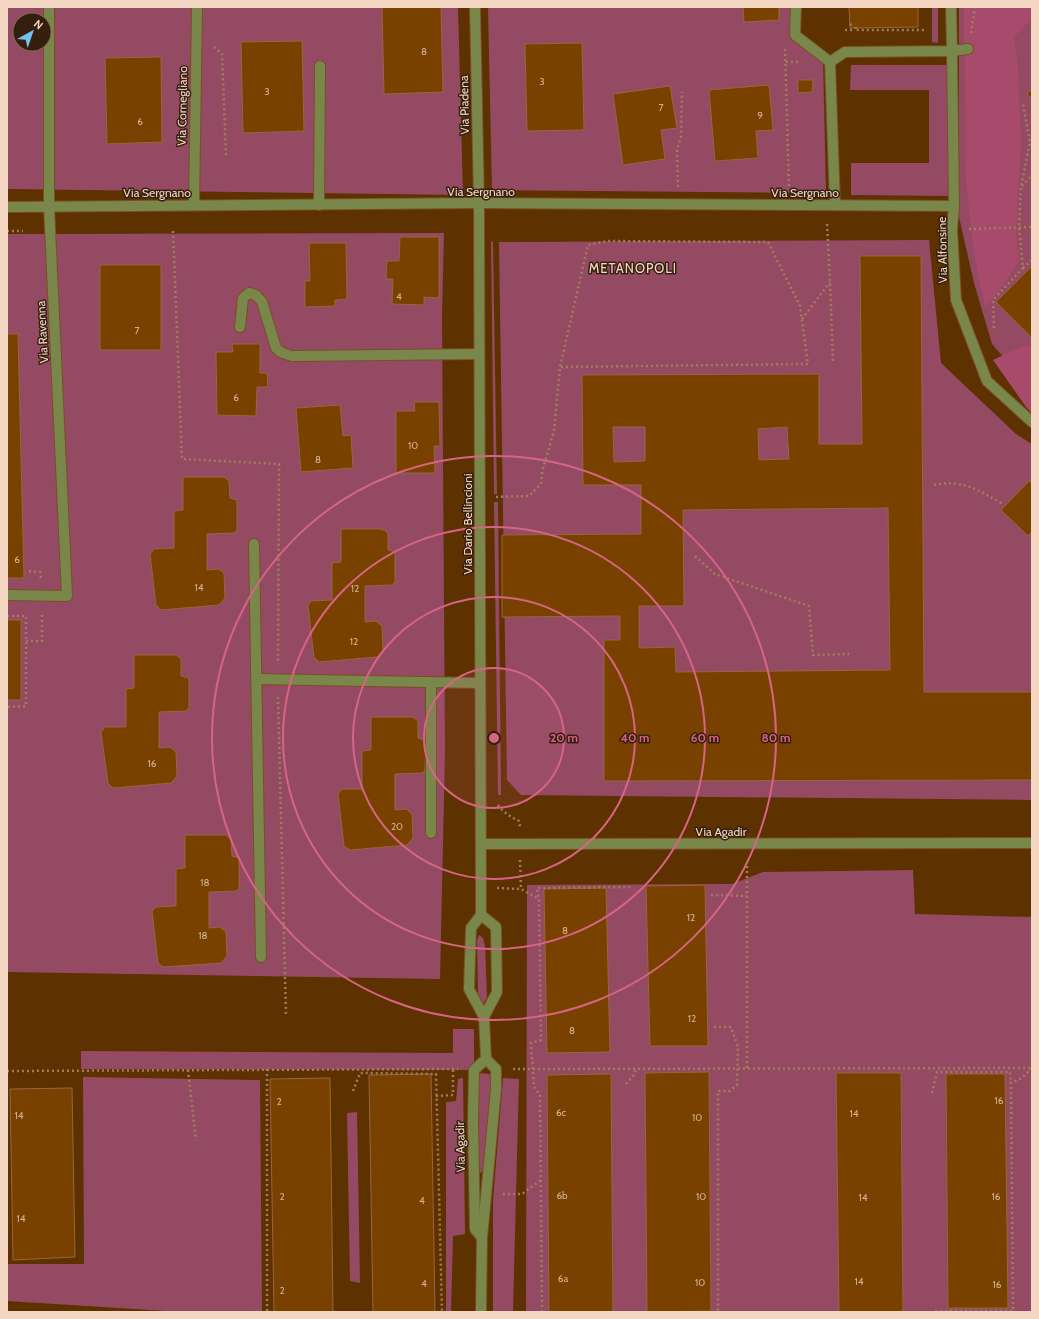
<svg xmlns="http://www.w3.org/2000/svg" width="1039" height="1319" font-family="Cabin,sans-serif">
<rect width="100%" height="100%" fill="#5e3100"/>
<!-- green -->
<g fill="#954a64" fill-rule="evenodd">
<path d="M7,7h451l5,188 -456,-6zM20,20h24v24h-24z"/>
<path d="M488,7h302l1,27 32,24 3,135 -334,-3z"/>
<path d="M932,7h6v36l-6,-1z"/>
<path d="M959,7h73v383l-40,-46 -18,-61 -15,-66z"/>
<path d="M851,65h96l4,131 -100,-1v-32h78v-73h-79z"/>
<path d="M444,233l-2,82 3,437 -5,227 -433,-7v-738z"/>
<path d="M929,240l12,123 75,71 16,10v356l-511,-5 -14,-15 -8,-538z"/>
<path d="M491,241l2,1 4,252h-3z"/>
<path d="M494,502h4l3,293h-3z"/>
<path d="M913,870l2,44 117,3v395h-506l1,-427 205,-1 31,-12z"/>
<path d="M479,935l4,3 2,8 2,52 -4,6 -4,-4 -1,-7 -1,-52z"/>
<path d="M453,1029h21v41l-393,-1v-18l372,2z"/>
<path d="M481,1073l8,1 4,3 -10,94 -4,3 -2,-96z"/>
<path d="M83,1077l177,3 2,232h-79l-176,-11v-37h77z"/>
<path d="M463,1078l2,156 -12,2 -2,76h-5v-210l10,-1 2,-22z"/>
<path d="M503,1078l16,1 -6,233 -20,-1v-111z"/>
<path d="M357,1112l3,171 -10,-2 -3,-168z"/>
</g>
<!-- forest -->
<g fill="#a84a6c">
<path d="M964,7h68v11l-18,19 4,31 3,74 -5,92 3,27 -21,32 -13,14 -12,-59 -7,-67z"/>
<path d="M1032,346v67l-6,-6 -33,-47 27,-13z"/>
</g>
<!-- building -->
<g fill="#794100" stroke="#97663d" fill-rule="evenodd">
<path d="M382,7h59l2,85 -59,2z"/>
<path d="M743,7h36v13l-35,2z"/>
<path d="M849,7h69v20l-68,1z"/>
<path d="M302,41l2,90 -61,2 -2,-91z"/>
<path d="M582,43l2,87 -57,1 -2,-87z"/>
<path d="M161,57l1,85 -55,2 -2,-86z"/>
<path d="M798,80h15l-1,12 -14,1z"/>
<path d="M769,85l4,45 -17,1 2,27 -43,3 -6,-71z"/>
<path d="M670,86l7,42 -16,2 4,29 -42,6 -10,-71z"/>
<path d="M1032,89v10l-5,-5z"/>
<path d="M400,237h39v61l-15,-1v8l-32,-1 1,-25h-7l1,-18h12z"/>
<path d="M309,243h37l1,56 -12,1v6l-30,1v-26h5z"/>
<path d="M860,256h61l3,436h108v88l-428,1v-141h16v-24l-118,1v-82l139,-1v-49h-58l-1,-110 237,-1v70h43zM613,427h32v34l-31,1zM787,427l2,32 -30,1 -1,-31zM888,508l2,162 -214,2 -1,-25 -36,1v-42h45l-1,-96z"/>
<rect x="100" y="265" width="61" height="85"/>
<path d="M1032,266v72l-36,-36z"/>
<path d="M7,334h11l6,244h-17z"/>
<path d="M232,344h28v29h7l1,14h-11l-1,29 -39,-1 -1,-63h17z"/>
<path d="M414,402h25l1,44h-6l1,27h-39v-62h19z"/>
<path d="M340,405l3,31 8,-1 2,33 -52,4 -5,-64z"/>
<path d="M183,477h41l5,4 1,17 7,2v30l-3,3 -27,1v36l11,-1 6,4 1,25 -6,7 -58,5 -5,-5 -6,-51 4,-5 20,-1v-37l9,-1z"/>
<path d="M1029,481l3,2v49l-4,4 -27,-26z"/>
<path d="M341,529h41l6,4v17l7,2v30l-3,3 -27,1v36l11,-1 6,5 1,24 -6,7 -58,5 -5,-5 -6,-51 3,-5 21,-1v-37l9,-1z"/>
<rect x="7" y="620" width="14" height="80"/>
<path d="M134,655h42l5,4v17l8,2v30l-3,3 -27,1v36l11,-1 6,5 1,24 -6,7 -58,5 -5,-5 -7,-51 4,-5h21v-38l8,-1z"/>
<path d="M371,717h42l5,4v17l8,3 -1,29 -2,3 -28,1v36l11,-1 6,5 1,24 -6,7 -57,5 -6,-4 -6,-52 4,-5h20v-38l9,-1z"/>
<path d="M185,835h41l5,4 1,17 7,2v30l-3,3 -27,1v36l11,-1 6,5 1,24 -6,7 -58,4 -5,-4 -6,-52 4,-4 20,-1v-37l9,-1z"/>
<path d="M705,885l3,161h-58l-4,-160z"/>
<path d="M606,888l4,164 -63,1 -3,-164z"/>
<path d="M709,1072l2,239 -64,1 -2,-239z"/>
<path d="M836,1073h65l2,239h-64z"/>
<path d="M431,1074l4,238h-62l-4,-237z"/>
<path d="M611,1074l2,238h-64l-2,-237z"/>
<path d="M946,1074h59l3,234h-60z"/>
<path d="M330,1078l3,234h-59l-4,-233z"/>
<path d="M72,1088l3,169 -62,3 -3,-171z"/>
</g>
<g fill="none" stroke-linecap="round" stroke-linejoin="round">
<defs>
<g id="minor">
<path d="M475,7l4,196 2,712 -10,13 -2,61 15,28 2,42 -12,11 -1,52 2,107 7,9"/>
<path d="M796,7l-1,28 35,27"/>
<path d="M968,49l-16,2 2,155 -2,23 4,71 31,81 45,41"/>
<path d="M830,62l15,-10 107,-1 -1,-44"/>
<path d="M830,62l5,143"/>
<path d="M194,205l3,-198"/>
<path d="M319,205l1,-139"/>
<path d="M7,207l472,-4 475,3"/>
<path d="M240,327l3,-29 6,-5c7,1 9,4 13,9l14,46c4,5 9,6 16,8l187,-2"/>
<path d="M254,544l7,413"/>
<path d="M7,595l60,1 -18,-390v-199"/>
<path d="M256,679l224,4"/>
<path d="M431,682v151"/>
<path d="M481,844l551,-1"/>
<path d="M481,915l15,12 1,65 -13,25"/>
<path d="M481,1312l1,-74 14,-149v-20l-10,-10"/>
</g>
</defs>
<!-- minor casing -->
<use href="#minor" stroke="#794f23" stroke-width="12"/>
<!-- path -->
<g stroke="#a27d59" stroke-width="2.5" stroke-dasharray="2 3" stroke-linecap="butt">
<path d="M850,25l2,-1"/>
<path d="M856,27l-1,3h71"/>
<path d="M845,30h10"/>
<path d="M971,33l4,-26"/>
<path d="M214,47l8,7 4,102"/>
<path d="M785,49l4,139"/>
<path d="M786,62h15"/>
<path d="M1022,186l10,-11"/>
<path d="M678,187l-1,-38 4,-11 1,-46"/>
<path d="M827,224l3,57 3,81"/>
<path d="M969,229l63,-2"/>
<path d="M7,231h16"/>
<path d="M173,231l9,228 97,5 -1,200"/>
<path d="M1023,268l9,-8"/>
<path d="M802,319l28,-37"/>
<path d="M994,328l-1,-28 30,-32 -4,-41 2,-40 9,-45 -7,-38"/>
<path d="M934,485c29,-6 44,5 69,19"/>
<path d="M496,497l33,-1 12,-12 1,-12 12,-41 6,-64 248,-3 -8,-58 -32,-64 -160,-1 -20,4 -28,122"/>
<path d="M695,556l20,18 94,32 4,49 36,-1"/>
<path d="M29,571l11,1 1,6"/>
<path d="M7,616h19v90l-19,1"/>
<path d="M26,641h16v-28"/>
<path d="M278,697l8,319"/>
<path d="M498,805c6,8 13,12 21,16l1,6"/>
<path d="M520,860l1,29"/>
<path d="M497,888l24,1 18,10"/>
<path d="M711,895l36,1"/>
<path d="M714,1027h17l7,20 -1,38 -7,6h-12v221"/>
<path d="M747,1068v-206"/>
<path d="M267,1069v243"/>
<path d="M513,1069l519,-1"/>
<path d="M188,1070l8,70"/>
<path d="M7,1071l451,-2"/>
<path d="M626,1084l8,-9 2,-6"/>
<path d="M353,1091l7,-18 76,1 6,238"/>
<path d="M932,1093l5,-21h73l1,11"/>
<path d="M436,1096l17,-1v-26"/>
<path d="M503,1194h19l19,-14"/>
<path d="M935,1311h78l-2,-228 11,-5 10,-10"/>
<path d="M542,1312l-2,-217 -6,-8 -3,-44 10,-3 -2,-140 -2,-12 96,-1"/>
</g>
<!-- minor -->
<use href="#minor" stroke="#79874b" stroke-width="10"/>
</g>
<!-- distance rings -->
<circle cx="494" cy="738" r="70" fill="#d66484" fill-opacity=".12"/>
<g fill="none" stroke="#d66484" stroke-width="2">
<circle cx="494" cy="738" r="70"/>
<circle cx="494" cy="738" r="141"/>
<circle cx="494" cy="738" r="211"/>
<circle cx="494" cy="738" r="282"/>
</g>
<g text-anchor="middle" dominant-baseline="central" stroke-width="3" stroke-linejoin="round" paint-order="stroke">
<!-- number labels -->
<g font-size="10" fill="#d4b292">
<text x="424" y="51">8</text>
<text x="542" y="81">3</text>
<text x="267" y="91">3</text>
<text x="661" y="107">7</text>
<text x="760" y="115">9</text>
<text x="140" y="121">6</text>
<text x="399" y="296">4</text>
<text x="137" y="330">7</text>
<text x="236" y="397">6</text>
<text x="413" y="445">10</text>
<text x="318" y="459">8</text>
<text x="17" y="559">6</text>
<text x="199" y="587">14</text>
<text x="355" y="588">12</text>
<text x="354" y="641">12</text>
<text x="152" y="763">16</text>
<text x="397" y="826">20</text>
<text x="205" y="882">18</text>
<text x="691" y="917">12</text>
<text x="565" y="930">8</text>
<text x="203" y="935">18</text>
<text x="692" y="1018">12</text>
<text x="572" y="1030">8</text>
<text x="999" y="1100">16</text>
<text x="279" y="1101">2</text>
<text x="561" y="1112">6c</text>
<text x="854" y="1113">14</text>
<text x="19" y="1115">14</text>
<text x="697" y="1117">10</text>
<text x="562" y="1195">6b</text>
<text x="282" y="1196">2</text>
<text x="701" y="1196">10</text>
<text x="996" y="1196">16</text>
<text x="863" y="1197">14</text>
<text x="422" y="1200">4</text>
<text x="21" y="1218">14</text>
<text x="563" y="1278">6a</text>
<text x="859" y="1281">14</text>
<text x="700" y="1282">10</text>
<text x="424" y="1283">4</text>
<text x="997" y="1284">16</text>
<text x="282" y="1290">2</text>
</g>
<!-- street labels -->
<g font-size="12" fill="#f3d7c2" stroke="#341f0e">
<text transform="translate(464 105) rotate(-91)">Via Piadena</text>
<text transform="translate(182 106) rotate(-89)">Via Cornegliano</text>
<text x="481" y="191">Via Sergnano</text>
<text x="157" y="192">Via Sergnano</text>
<text x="805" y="192">Via Sergnano</text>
<text transform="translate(942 250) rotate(-91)">Via Alfonsine</text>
<text transform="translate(42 332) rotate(-93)">Via Ravenna</text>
<text transform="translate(467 524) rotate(-90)">Via Dario Bellincioni</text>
<text x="721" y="831">Via Agadir</text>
<text transform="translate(460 1147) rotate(-91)">Via Agadir</text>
</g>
<!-- neighbourhood labels -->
<g font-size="13" letter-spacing="1" fill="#f3d7c2" stroke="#341f0e">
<text x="633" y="268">METANOPOLI</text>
</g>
</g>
<circle cx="494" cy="738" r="6" fill="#d66484" stroke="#341f0e" stroke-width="2"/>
<g font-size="12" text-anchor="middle" font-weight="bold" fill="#d66484" stroke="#341f0e" stroke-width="3" stroke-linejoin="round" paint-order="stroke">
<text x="564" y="742">20 m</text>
<text x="635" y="742">40 m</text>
<text x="705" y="742">60 m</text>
<text x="776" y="742">80 m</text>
</g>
<!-- border -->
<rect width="1039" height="1319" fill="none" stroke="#f3d7c2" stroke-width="16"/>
<!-- north arrow -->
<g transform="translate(32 32) rotate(40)"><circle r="19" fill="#341f0e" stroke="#806956"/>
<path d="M0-3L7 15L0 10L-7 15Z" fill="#73c1f5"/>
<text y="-6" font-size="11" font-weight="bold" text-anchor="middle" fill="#f3d7c2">N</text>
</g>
</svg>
